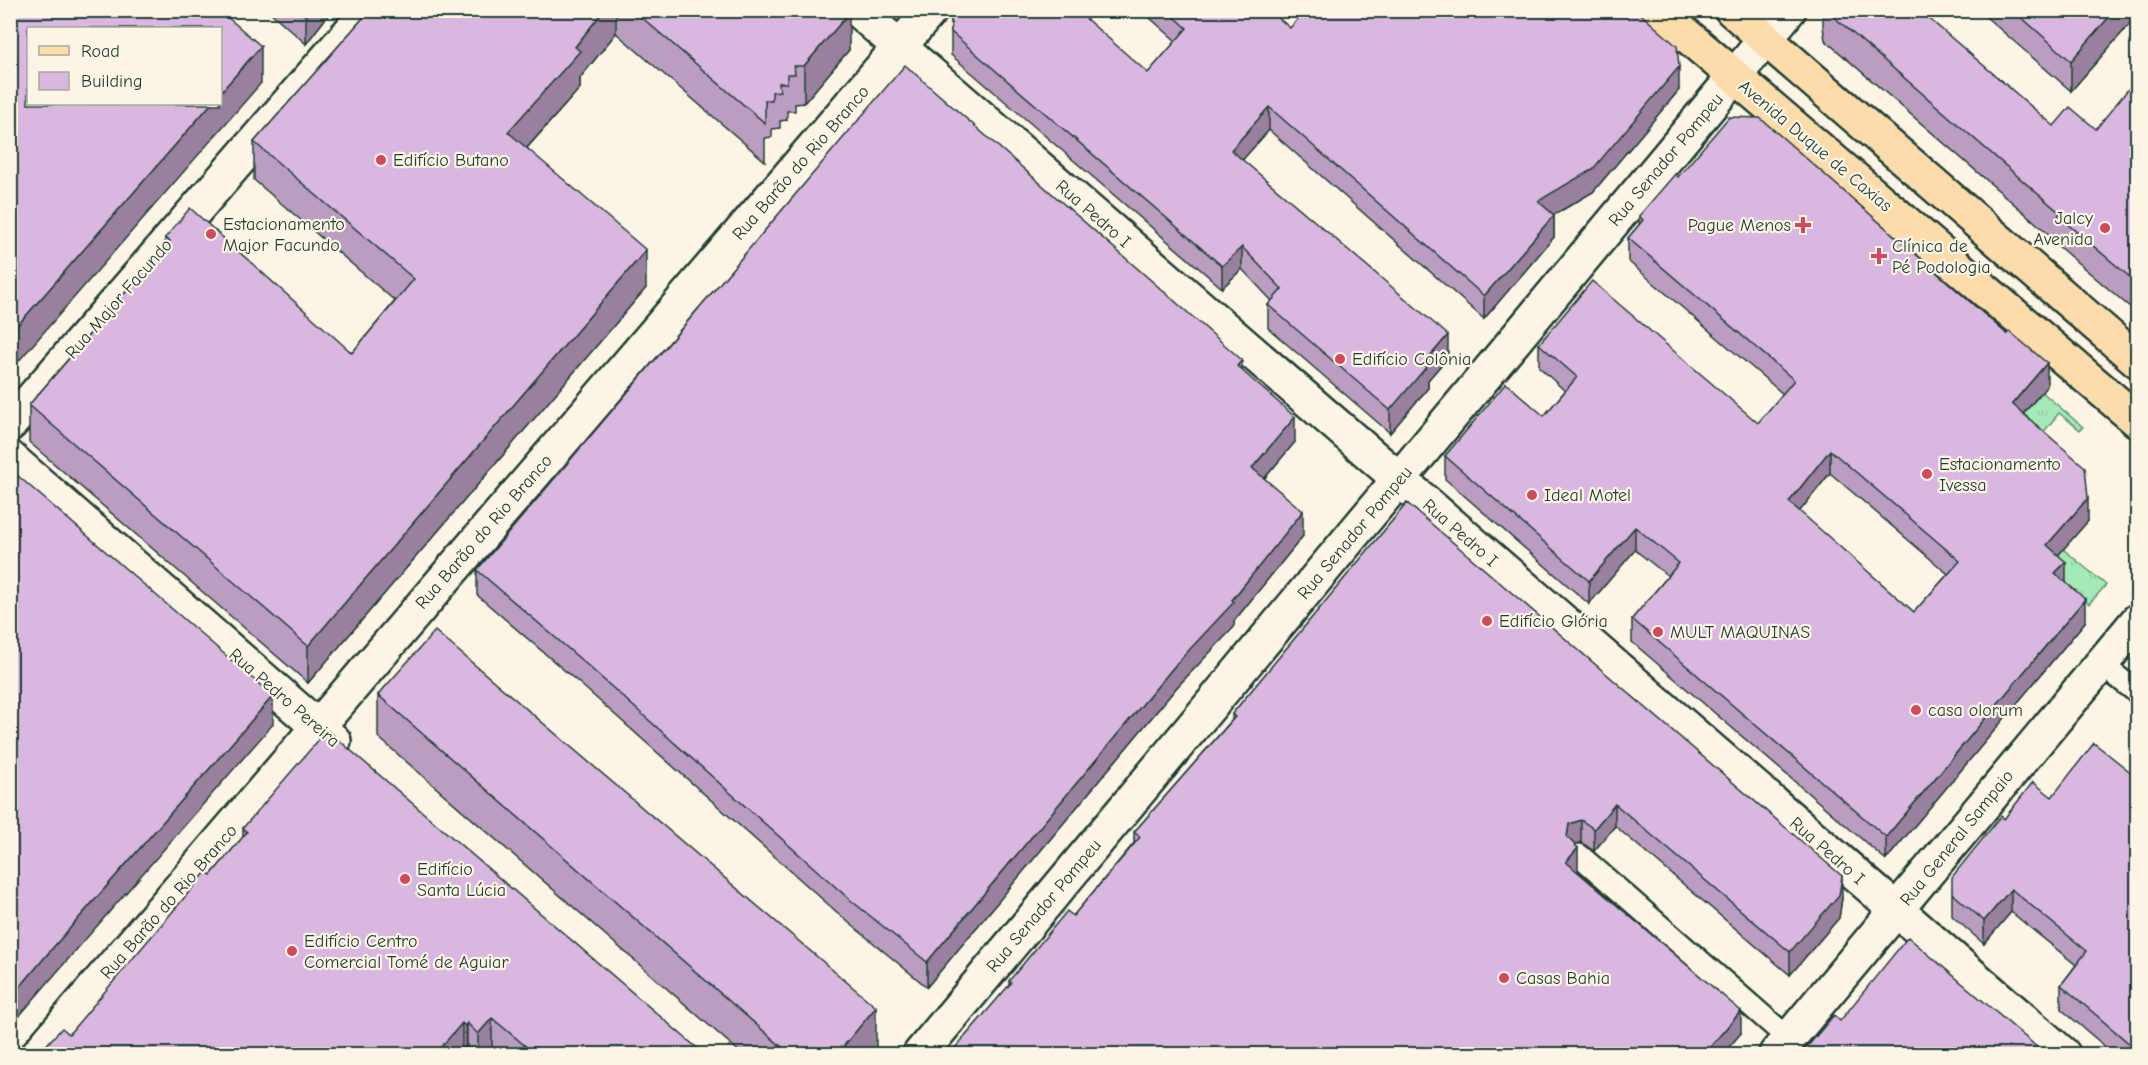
<svg xmlns="http://www.w3.org/2000/svg" width="2148" height="1065" font-family="'Comic Neue',sans-serif">
<defs>
<pattern id="grass-tufts" width="24" height="20" patternUnits="userSpaceOnUse" patternTransform="scale(1.5)"><rect width="24" height="20" fill="#a4eab6"/><path d="M3 7l-1-3M5 7V3M7 7l1-3M15 17l-1-3M17 17v-4M19 17l1-3" fill="none" stroke="#8dca9d"/></pattern>
</defs>
<rect width="100%" height="100%" fill="#fcf5e5"/>
<filter id="ink" filterUnits="userSpaceOnUse"><feTurbulence type="fractalNoise" baseFrequency=".0167" numOctaves="2"/><feDisplacementMap in="SourceGraphic" scale="12" xChannelSelector="R" yChannelSelector="G"/><feConvolveMatrix kernelMatrix="1 2 1 2 8 2 1 2 1" color-interpolation-filters="sRGB"/></filter>
<g filter="url(#ink)">
<!-- grass -->
<g fill="url(#grass-tufts)" stroke="#629475" stroke-width="1.5">
<path d="M2042,392l41,35 -3,3 -21,-17 -26,32 -19,-21z"/>
<path d="M2063,549l43,36 -17,19 -42,-35z"/>
</g>
<g fill="none" stroke-linecap="round" stroke-linejoin="round">
<defs>
<g id="service">
<path d="M2101,664l37,29"/>
<path d="M1579,855l210,184"/>
</g>
<g id="minor">
<path d="M857,10l1206,1044"/>
<path d="M10,424l359,-414"/>
<path d="M10,458l324,283"/>
<path d="M38,1054l893,-1044"/>
<path d="M920,1054l814,-977"/>
</g>
<path id="tertiary" d="M1734,77l55,-67"/>
<path id="secondary" d="M1776,1054l362,-434"/>
<g id="primary">
<path d="M1657,10l481,411"/>
<path d="M1732,10l406,351"/>
</g>
</defs>
<!-- service casing -->
<use href="#service" stroke="#1f3d34" stroke-width="26"/>
<!-- minor casing -->
<use href="#minor" stroke="#1f3d34" stroke-width="38"/>
<!-- tertiary casing -->
<use href="#tertiary" stroke="#1f3d34" stroke-width="38"/>
<!-- secondary casing -->
<use href="#secondary" stroke="#1f3d34" stroke-width="38"/>
<!-- primary casing -->
<use href="#primary" stroke="#1f3d34" stroke-width="38"/>
<!-- service -->
<use href="#service" stroke="#fcf5e5" stroke-width="21"/>
<!-- minor -->
<use href="#minor" stroke="#fcf5e5" stroke-width="33"/>
<!-- tertiary -->
<use href="#tertiary" stroke="#fcf5e5" stroke-width="33"/>
<!-- secondary -->
<use href="#secondary" stroke="#fcf5e5" stroke-width="33"/>
<!-- primary -->
<use href="#primary" stroke="#fddcac" stroke-width="33"/>
</g>
<!-- wall -->
<g fill="#bb9dc2" stroke="#1f3d34" stroke-width="1.5" fill-rule="evenodd">
<path d="M268,10h64l-26,34z"/>
<path d="M370,10h476l3,40 -45,53 -9,1v7h-8v9l-7,1v7l-8,1v8l-7,1v23l-149,-128 -36,45v10l-53,60 119,140 -338,395 -279,-241v-37l136,-159v-8l187,115 43,-52 -141,-121v-38z"/>
<path d="M1141,10h128l21,18 389,62 -86,102 -39,23v22l-70,82 -215,-189 -27,30 206,197 -20,23v8l-38,45 -122,-105v-23l4,-4 -30,-32 -20,19 -271,-233v-37l197,55 28,-32z"/>
<path d="M1823,10h3l228,116 42,3 42,-33v218l-80,-68v-4l-233,-202 -2,-14z"/>
<path d="M1978,10h160v11l-3,-3 -64,73z"/>
<path d="M1678,177l369,209 -24,27 65,108 -30,34 8,28 19,39 -199,238 -254,-218v-23l36,-43 -33,-26 -46,54 -144,-125v-23l99,-40 21,-25 -26,-24v-23l219,79 25,-29 -155,-133v-23l11,-13v-9zM1830,473l118,101 -34,38 -115,-100z"/>
<path d="M1242,370l53,72 -31,37 39,57 -69,85v6l-57,60 -250,300 -79,-65 -262,-233 -109,-94v-25z"/>
<path d="M1407,503l435,395 -3,20 -49,57 -175,-149 -21,25 -13,-9 -6,3 2,26 164,162 -18,21h-773l59,-68v-5l64,-65 61,-73v-11l98,-112v-6z"/>
<path d="M378,695l498,353 -5,6h-129l-364,-317z"/>
<path d="M2138,778v276h-24l-53,-45v-24l15,-20 -65,-53 -27,32 -32,-28v-23l52,-74 48,-22z"/>
<path d="M243,828l461,226h-666l31,-20 142,-159 32,-38z"/>
</g>
<!-- shaded-wall -->
<g fill="#98809e" stroke="#1f3d34" stroke-width="1.5">
<path d="M311,10h21l-26,34v-27z"/>
<path d="M604,10h12v23l-36,45v10l-72,81v-37z"/>
<path d="M2115,10h20v8l-64,73v-30z"/>
<path d="M849,13v37l-45,53v-37z"/>
<path d="M261,46v37l-251,288v-37l201,-230h9v-11z"/>
<path d="M1679,67v23l-86,102 -55,32v-23z"/>
<path d="M1269,107v23l-38,43v-23z"/>
<path d="M1554,215v22l-70,82v-23z"/>
<path d="M1242,247v22l-20,19v-22z"/>
<path d="M646,250v38l-338,395v-37z"/>
<path d="M1448,335v22l-20,23v8l-38,45v-23l35,-48z"/>
<path d="M1242,360v24l-5,-18z"/>
<path d="M2047,363v23l-35,41v-23z"/>
<path d="M1295,417v25l-43,51v-25z"/>
<path d="M1830,450v23l-41,52v-23z"/>
<path d="M2088,498v23l-41,47v-23z"/>
<path d="M1303,511v25l-69,85v6l-57,60 -250,300v-25l250,-299 55,-63z"/>
<path d="M1635,527v23l-46,54v-23z"/>
<path d="M2066,562v23l-11,-12z"/>
<path d="M2085,599v23l-199,238v-23z"/>
<path d="M273,696v28l-223,256 -40,47v-28l40,-48z"/>
<path d="M1615,804v22l-21,25v-22z"/>
<path d="M1581,820v22l-12,5 -2,-10 2,-13z"/>
<path d="M1578,848v23l-12,13v-22z"/>
<path d="M1842,876v22l-3,20 -49,57v-23z"/>
<path d="M2011,889v23l-27,32v-23z"/>
<path d="M876,1007v41l-5,6h-34z"/>
<path d="M1741,1011v22l-18,21h-19z"/>
<path d="M492,1018v36h-14v-20z"/>
<path d="M462,1023v31h-27z"/>
<path d="M467,1023v31h-2v-28z"/>
</g>
<!-- building -->
<g fill="#d9b7e1" stroke="#1f3d34" stroke-width="1.5" fill-rule="evenodd">
<path d="M10,10h209l42,36 -41,47v-65h-192v76h183l-201,230z"/>
<path d="M298,10h13l-5,7z"/>
<path d="M370,10h234l-29,37 5,4 -72,81 138,118 -338,396 -279,-241 141,-164 -5,-3 25,-30 162,145 62,-74 -160,-137z"/>
<path d="M633,10h213l3,3 -45,53h-10l1,8h-8v9h-8l1,8 -8,1v8h-7v23z"/>
<path d="M957,10h119l72,63 39,-45 -20,-18h102l21,18 16,-18h330l41,36 2,21 -86,102 -55,32 16,14 -70,81 -215,-189 -38,43 217,185 -23,27 3,3 -38,45 -122,-105 14,-16 -40,-42 -20,19 -271,-234v-14z"/>
<path d="M1826,10h93l135,116 16,-19 26,22 33,-41 9,8v188l-80,-68 2,-3z"/>
<path d="M2013,10h102l-44,51z"/>
<path d="M905,65l337,295 -5,6 58,51 -43,51 51,43 -71,89 2,2 -57,61 -250,299 -79,-64 -262,-234 -109,-94z"/>
<path d="M1729,117l31,1 247,216 2,-3 38,32 -35,41 73,63 3,31 -41,47 19,17 -11,11 30,26 -199,238 -254,-218 47,-56 -44,-36 -46,54 -144,-125 61,-73 38,33 33,-39 -38,-33 53,-63 166,142 36,-43 -166,-142 15,-18 -4,-4 36,-42 3,3zM1830,450l130,111 -46,51 -125,-110z"/>
<path d="M10,469l263,227 -223,255 -40,48z"/>
<path d="M1407,503l435,373 -3,19 -49,57 -175,-148 -21,25 -13,-9 -12,4 -2,13 11,11 -12,14 175,149 -37,43h-754l61,-71 -2,-2 58,-70 6,5 67,-79 -6,-5 101,-115 -3,-3z"/>
<path d="M435,631l441,376 -39,47h-47l-412,-359z"/>
<path d="M327,730l377,324h-169l-43,-36 -14,16 -11,-11 -2,3 -3,-3 -27,31h-397l24,-26 7,6 137,-162 5,3 36,-43 -4,-4z"/>
<path d="M2094,743l44,35v273l-77,-66 26,-34 -76,-62 -27,32 -32,-28v-16l49,-61 3,3 29,-37 19,15z"/>
<path d="M1908,937l137,117h-244l33,-39 6,6z"/>
</g>
</g>
<!-- markers -->
<g fill="#d1495b" stroke="#fcf5e5" stroke-width="2">
<circle cx="381" cy="160" r="6"/>
<path d="M1800 216h6v6h6v6h-6v6h-6v-6h-6v-6h6z"/>
<circle cx="2105" cy="228" r="6"/>
<circle cx="211" cy="234" r="6"/>
<path d="M1876 247h6v6h6v6h-6v6h-6v-6h-6v-6h6z"/>
<circle cx="1340" cy="359" r="6"/>
<circle cx="1927" cy="474" r="6"/>
<circle cx="1532" cy="495" r="6"/>
<circle cx="1487" cy="621" r="6"/>
<circle cx="1658" cy="632" r="6"/>
<circle cx="1916" cy="710" r="6"/>
<circle cx="405" cy="879" r="6"/>
<circle cx="292" cy="951" r="6"/>
<circle cx="1504" cy="978" r="6"/>
</g>
<g text-anchor="middle" dominant-baseline="central" stroke-width="4.5" stroke-linejoin="round" paint-order="stroke">
<!-- street labels -->
<g font-size="18" fill="#1f3d34" stroke="#fcf5e5">
<text transform="translate(1815 146) rotate(40)">Avenida Duque de Caxias</text>
<text transform="translate(1666 160) rotate(-50)">Rua Senador Pompeu</text>
<text transform="translate(801 163) rotate(-49)">Rua Barão do Rio Branco</text>
<text transform="translate(1093 214) rotate(41)">Rua Pedro I</text>
<text transform="translate(119 299) rotate(-49)">Rua Major Facundo</text>
<text transform="translate(484 532) rotate(-49)">Rua Barão do Rio Branco</text>
<text transform="translate(1355 533) rotate(-50)">Rua Senador Pompeu</text>
<text transform="translate(1460 533) rotate(41)">Rua Pedro I</text>
<text transform="translate(284 698) rotate(41)">Rua Pedro Pereira</text>
<text transform="translate(1957 838) rotate(-51)">Rua General Sampaio</text>
<text transform="translate(1827 851) rotate(41)">Rua Pedro I</text>
<text transform="translate(169 902) rotate(-49)">Rua Barão do Rio Branco</text>
<text transform="translate(1044 906) rotate(-50)">Rua Senador Pompeu</text>
</g>
<!-- poi labels -->
<g font-size="18" fill="#1f3d34" stroke="#fcf5e5" text-anchor="start">
<text x="393" y="160">Edifício Butano</text>
<text x="2093" y="218" text-anchor="end">Jalcy<tspan x="2093" dy="21">Avenida</tspan></text>
<text x="223" y="224">Estacionamento<tspan x="223" dy="21">Major Facundo</tspan></text>
<text x="1791" y="225" text-anchor="end">Pague Menos</text>
<text x="1892" y="246">Clínica de<tspan x="1892" dy="21">Pé Podologia</tspan></text>
<text x="1352" y="359">Edifício Colônia</text>
<text x="1939" y="464">Estacionamento<tspan x="1939" dy="21">Ivessa</tspan></text>
<text x="1544" y="495">Ideal Motel</text>
<text x="1499" y="621">Edifício Glória</text>
<text x="1670" y="632">MULT MAQUINAS</text>
<text x="1928" y="710">casa olorum</text>
<text x="417" y="869">Edifício<tspan x="417" dy="21">Santa Lúcia</tspan></text>
<text x="304" y="941">Edifício Centro<tspan x="304" dy="21">Comercial Tomé de Aguiar</tspan></text>
<text x="1516" y="978">Casas Bahia</text>
</g>
</g>
<!-- margin -->
<rect width="2148" height="1065" fill="none" stroke="#fcf5e5" stroke-width="36"/>
<rect x="18" y="18" width="2112" height="1029" fill="none" stroke="#1f3d34" stroke-width="2" filter="url(#ink)"/>
<!-- legend -->
<rect x="27" y="27" width="195" height="78" fill="#fcf5e5" stroke="#a4ab9e" stroke-width="1.5"/>
<rect x="39" y="46" width="30" height="9" fill="#fddcac" stroke="#a4ab9e" stroke-width="1.5"/>
<text x="81" y="57" font-size="18" fill="#1f3d34">Road</text>
<rect x="39" y="72" width="30" height="18" fill="#d9b7e1" stroke="#a4ab9e" stroke-width="1.5"/>
<text x="81" y="87" font-size="18" fill="#1f3d34">Building</text>
</svg>
